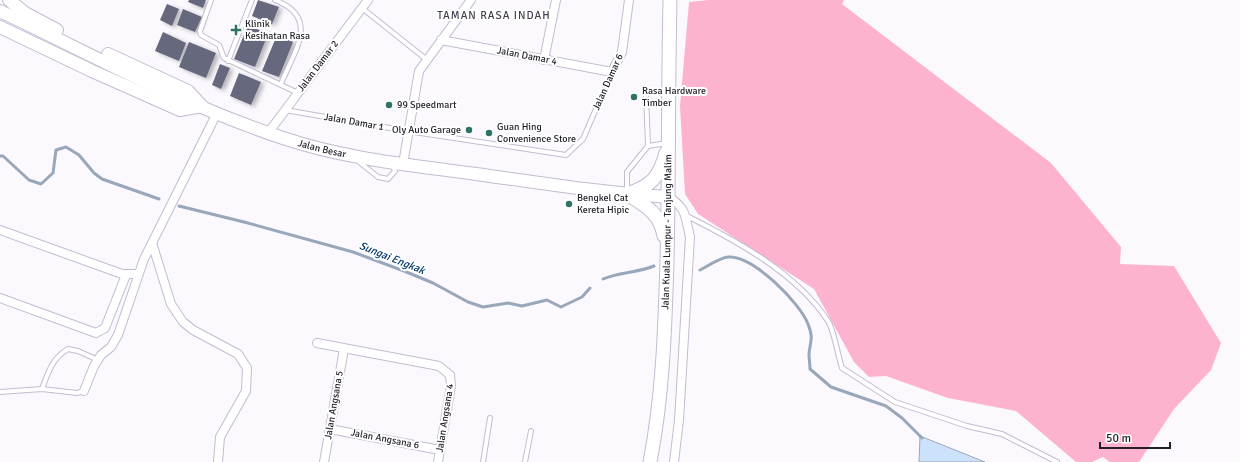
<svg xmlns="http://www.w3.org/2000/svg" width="1240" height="462" font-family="Signika,sans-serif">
<defs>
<filter id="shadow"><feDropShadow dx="3.5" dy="2" stdDeviation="2" flood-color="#0004"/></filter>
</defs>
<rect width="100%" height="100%" fill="#fbf9fe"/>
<!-- green -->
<path fill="#fdb3d0" d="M709,0h135l-2,4 209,159 70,84 -1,17 54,2 47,77 -10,27 -37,39 -35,53h-29l-7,-5 -11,5h-16l-60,-51 -68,-13 -62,-22 -17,1 -15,-15 -40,-73 -116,-75 -13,-20 -5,-88 9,-104z"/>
<!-- water -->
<path fill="#cce1fa" stroke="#99a7bb" d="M920,436l65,26h-66z"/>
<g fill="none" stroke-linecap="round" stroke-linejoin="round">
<!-- stream -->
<g stroke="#99a7bb" stroke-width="3">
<path d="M0,156h3l26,24 12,4 12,-11 3,-23 10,-3 13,8 15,18 8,6 57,20"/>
<path d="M179,206l65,16 109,30 51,19 29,12 35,19 15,5 25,-4 14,3 25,-6 14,7 21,-10 8,-9"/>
<path d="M700,270c8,-4 19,-12 28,-13 25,-2 72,46 80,67 6,15 2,17 1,30 0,5 1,10 1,15l21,18 55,19 16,12 20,20"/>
<path d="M603,279c16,-7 34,-6 51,-13"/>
</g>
</g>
<!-- building -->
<g fill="#66687d" filter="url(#shadow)">
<path d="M189,0h17l-3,8 -15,-6z"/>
<path d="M258,0l21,7 -7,17 -20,-8z"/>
<path d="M167,4l12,5 -7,17 -12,-6z"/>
<path d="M183,9l19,8 -7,15 -18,-7z"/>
<path d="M248,25l20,9 -13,33 -21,-8z"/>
<path d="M163,32l23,11 -7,18 -24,-10z"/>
<path d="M277,35l16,7 -14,35 -17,-6z"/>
<path d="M189,42l27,11 -10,25 -27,-11z"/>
<path d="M220,64l10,4 -9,21 -9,-4z"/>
<path d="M239,73l22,9 -10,23 -21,-9z"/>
</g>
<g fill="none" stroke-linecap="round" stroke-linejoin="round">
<defs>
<g id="lane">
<path d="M211,0l-11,31 1,4 18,10 5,13 74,35"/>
<path d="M275,0c46,18 19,51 6,84"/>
<path d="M362,8l64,51"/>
<path d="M228,61l24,-61"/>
<path d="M285,110l122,21 159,24 17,-16 29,-67"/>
<path d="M648,146l19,-3"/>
<path d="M358,161l20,16 10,2 7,-8 -3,-7"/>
<path d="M627,192v-20l21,-26 -2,-52"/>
<path d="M685,215c50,25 112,58 143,106 6,9 10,35 14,47l53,34 72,24 35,8 55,28"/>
<path d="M42,389c6,-16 10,-31 26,-40l10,2 20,9"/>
<path d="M0,392l42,-3 35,4 7,-2"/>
<path d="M483,462l7,-44"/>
<path d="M525,462l6,-31"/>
</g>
<g id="street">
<path d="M441,40l171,32 10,-20 7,-52"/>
<path d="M544,60l12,-60"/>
<path d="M268,133l100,-133"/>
<path d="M403,164l16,-93 52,-71"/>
<path d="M669,197c18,12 16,19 21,40l-11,183 -5,42"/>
<path d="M0,230l122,44h16"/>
<path d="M152,243l19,61 12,18 10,8 45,24 9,14 -1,23 -26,46 -2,25"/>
<path d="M0,298l96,35 9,-5 21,-53"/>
<path d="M317,343l122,23 11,9 1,11 -13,76"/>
<path d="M84,391l10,-25 7,-11 10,-8 7,-12 26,-76 73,-146"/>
<path d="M330,429l110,21"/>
<path d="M324,462l20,-113"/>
</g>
<g id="secondary">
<path d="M9,0l16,13 32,17"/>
<path id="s1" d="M0,11c93,44 185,95 283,127 62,21 129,27 193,36 65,9 128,19 193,23"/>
<path d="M0,27l92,44 88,39 22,-4"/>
<path d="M108,54l80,37 12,13"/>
</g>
<g id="primary">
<path d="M627,194c19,12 33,19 37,42"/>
<path d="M627,194c24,-8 32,-16 39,-41"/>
<path id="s2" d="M650,462c13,-67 15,-134 17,-202 2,-87 1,-173 3,-260"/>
</g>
</defs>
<!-- lane casing -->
<use href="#lane" stroke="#c4bbd1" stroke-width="6"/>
<!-- street casing -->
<use href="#street" stroke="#c4bbd1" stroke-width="10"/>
<!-- secondary casing -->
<use href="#secondary" stroke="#c4bbd1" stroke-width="14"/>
<!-- primary casing -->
<use href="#primary" stroke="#c4bbd1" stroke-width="15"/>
<!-- lane -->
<use href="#lane" stroke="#fff" stroke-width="4"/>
<!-- street -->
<use href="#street" stroke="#fff" stroke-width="8"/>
<!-- secondary -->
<use href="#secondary" stroke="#fff" stroke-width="12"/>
<!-- primary -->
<use href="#primary" stroke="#fff" stroke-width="13"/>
</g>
<!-- markers -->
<g fill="#2f7367" stroke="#fff" stroke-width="1.5">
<path d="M234 24h4v4h4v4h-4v4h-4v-4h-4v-4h4z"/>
<circle cx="634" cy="97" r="4"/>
<circle cx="389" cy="105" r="4"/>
<circle cx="469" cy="130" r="4"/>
<circle cx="489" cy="133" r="4"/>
<circle cx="569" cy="204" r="4"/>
</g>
<g text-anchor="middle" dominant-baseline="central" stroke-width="4" stroke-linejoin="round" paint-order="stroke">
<!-- poi labels -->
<g font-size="10" fill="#231f28" stroke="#fff" text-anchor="start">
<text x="245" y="24">Klinik<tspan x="245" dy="12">Kesihatan Rasa</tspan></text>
<text x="642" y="91">Rasa Hardware<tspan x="642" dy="12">Timber</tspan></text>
<text x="397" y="105">99 Speedmart</text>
<text x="497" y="127">Guan Hing<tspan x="497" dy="12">Convenience Store</tspan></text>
<text x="461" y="130" text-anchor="end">Oly Auto Garage</text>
<text x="577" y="198">Bengkel Cat<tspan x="577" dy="12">Kereta Hipic</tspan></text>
</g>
<!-- street labels -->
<g font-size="10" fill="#231f28" stroke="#fff">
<text transform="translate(527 56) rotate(11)">Jalan Damar 4</text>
<text transform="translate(318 66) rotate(-53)">Jalan Damar 2</text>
<text transform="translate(608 82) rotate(-66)">Jalan Damar 6</text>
<text transform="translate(354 122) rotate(10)">Jalan Damar 1</text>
<text stroke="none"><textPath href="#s1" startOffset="351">Jalan Besar</textPath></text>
<text stroke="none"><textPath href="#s2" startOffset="231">Jalan Kuala Lumpur - Tanjung Malim</textPath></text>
<text transform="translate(334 405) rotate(-80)">Jalan Angsana 5</text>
<text transform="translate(445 418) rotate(-81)">Jalan Angsana 4</text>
<text transform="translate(385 439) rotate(11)">Jalan Angsana 6</text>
</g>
<!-- neighbourhood labels -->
<g font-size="11" letter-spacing="1" fill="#443c4f" stroke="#fff">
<text x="494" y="15">TAMAN RASA INDAH</text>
</g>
<!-- water labels -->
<g font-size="11" font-style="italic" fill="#04386e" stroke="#fff">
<text transform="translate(392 258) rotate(22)">Sungai Engkak</text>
</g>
</g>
<!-- scale -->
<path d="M1100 442v6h70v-6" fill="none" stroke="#231f28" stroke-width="2"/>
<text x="1106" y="442" font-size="12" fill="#231f28" stroke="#ffffff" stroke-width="3" paint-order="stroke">50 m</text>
</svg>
